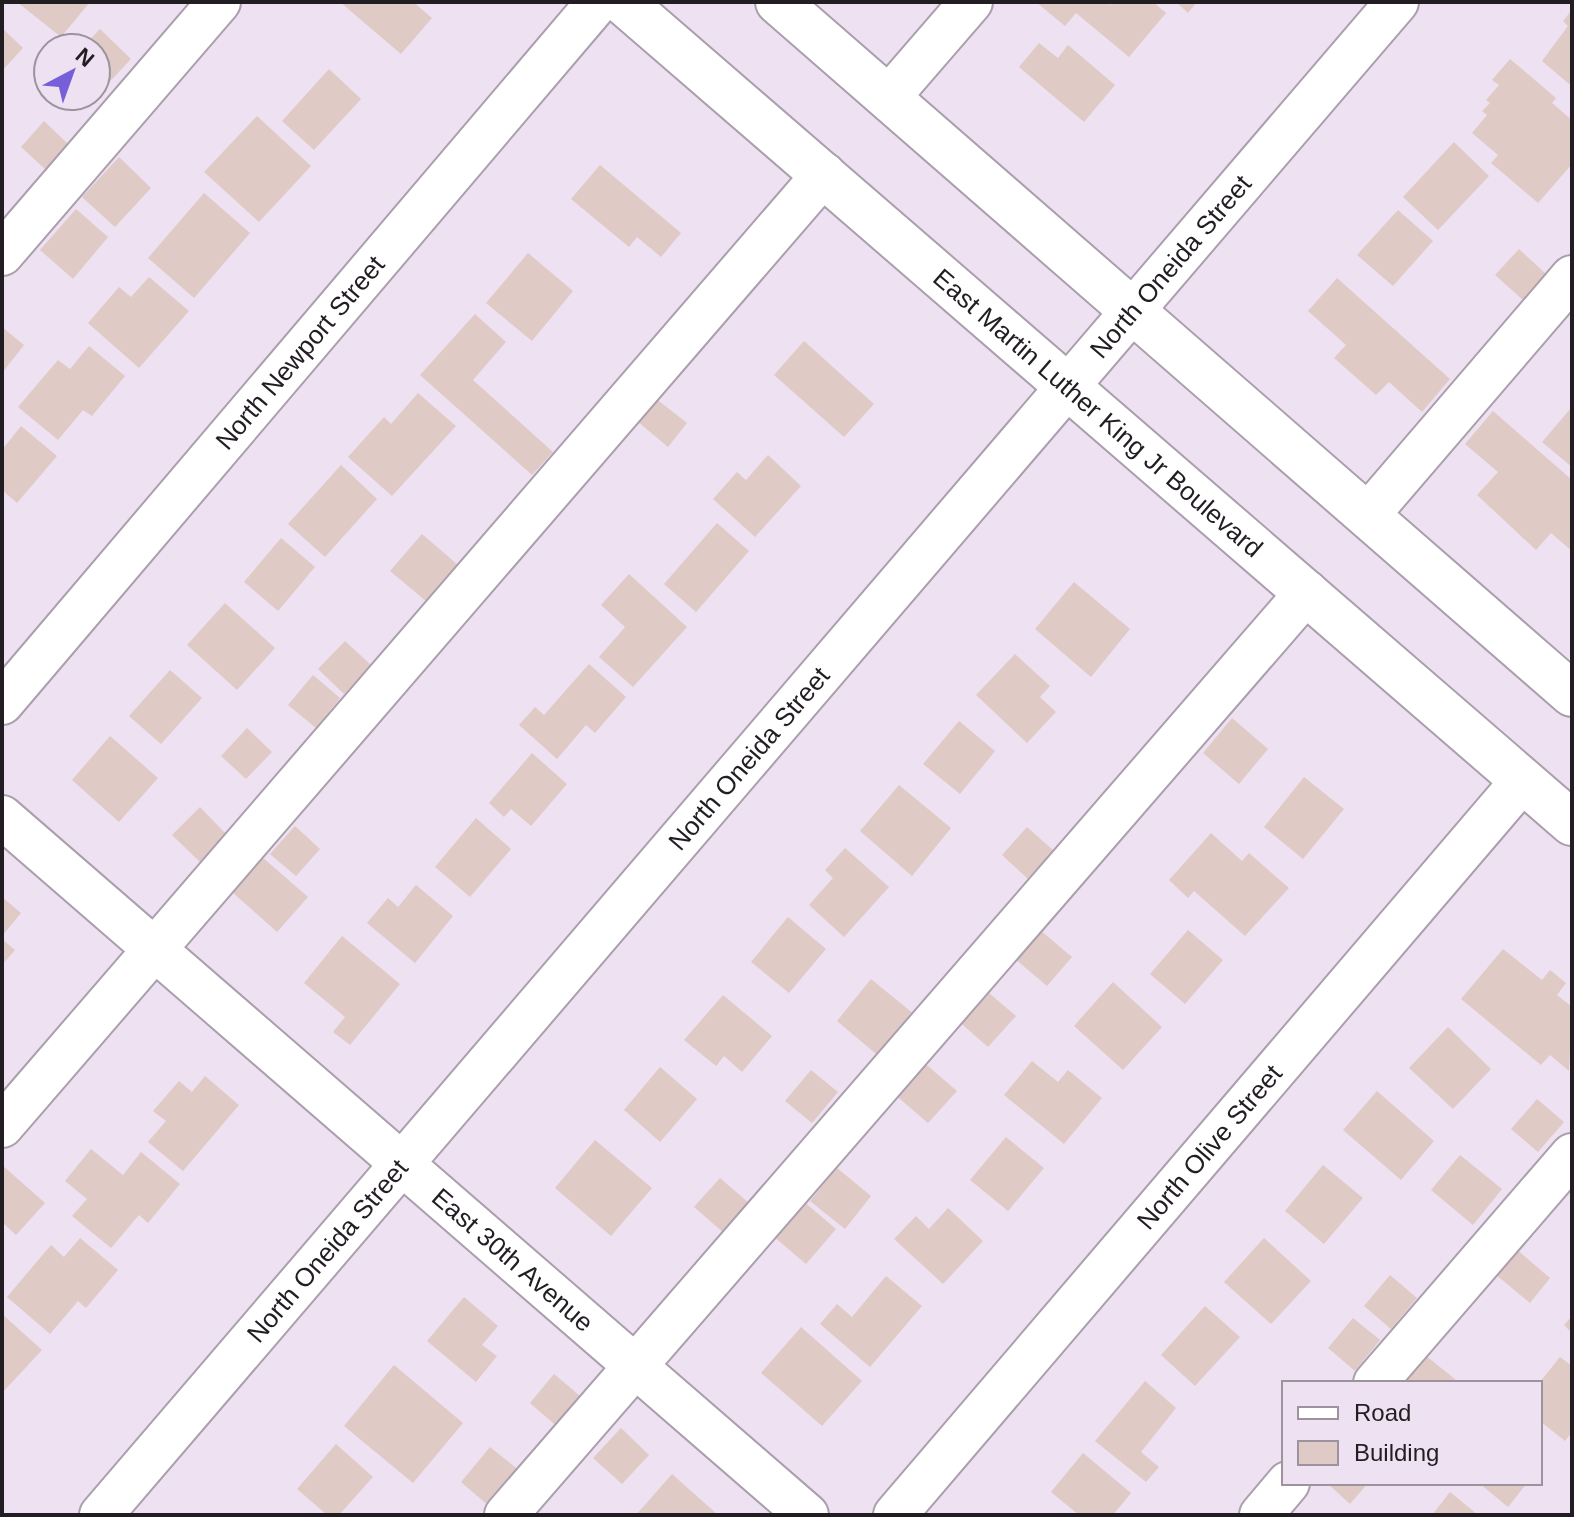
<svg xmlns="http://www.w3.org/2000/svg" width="1574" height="1517" font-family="Arial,sans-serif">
<rect width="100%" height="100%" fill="#eee1f1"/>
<!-- building -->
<g fill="#dfcac6">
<path d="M17,2h73l-29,35z"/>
<path d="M340,2h73l19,16 -31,36z"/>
<path d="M1036,2h70l4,3 3,-3h40l13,11 -37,44 -53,-44 -11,13z"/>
<path d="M1176,2h21l-9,11z"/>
<path d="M1572,10v70l-3,4 -27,-23 26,-35 -5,-5z"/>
<path d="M2,28l21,20 -21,23z"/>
<path d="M100,29l31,30 -30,32 -5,-4v-39h-14z"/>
<path d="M1039,43l19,15 10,-13 47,40 -31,37 -65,-55z"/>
<path d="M1510,59l46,39 -4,5 20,17v44l-34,39 -47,-40 7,-8 -26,-22 15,-18 -5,-4 8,-8 -4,-3 13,-15 -7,-5z"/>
<path d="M329,69l32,30 -47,51 -32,-29z"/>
<path d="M257,116l54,50 -52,56 -55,-50z"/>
<path d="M44,121l24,23 -23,25 -24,-22z"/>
<path d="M1454,142l35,34 -51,54 -35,-33z"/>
<path d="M119,157l32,31 -36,39 -33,-30z"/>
<path d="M600,165l81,68 -20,24 -24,-20 -8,10 -58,-48z"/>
<path d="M204,193l46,40 -56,65 -46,-40z"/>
<path d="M76,209l32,28 -35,42 -33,-29z"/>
<path d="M1398,210l35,31 -40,45 -36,-31z"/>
<path d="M1519,249l27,25 -23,26 -28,-25z"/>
<path d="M528,253l45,38 -41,50 -46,-38z"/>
<path d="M149,277l40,34 -50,57 -51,-45 31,-36 12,10z"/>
<path d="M1337,278l113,101 -28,33 -33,-30 -13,13 -42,-37 12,-13 -38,-34z"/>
<path d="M475,314l31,28 -33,38 80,72 -21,23 -112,-100z"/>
<path d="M2,327l22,18 -22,28z"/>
<path d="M804,341l70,63 -30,33 -70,-62z"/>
<path d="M89,346l36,30 -33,40 -9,-6 -25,30 -40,-33 40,-47 12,9z"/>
<path d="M418,393l38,33 -64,70 -44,-39 36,-40 7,7z"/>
<path d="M655,398l32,25 -19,24 -31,-26z"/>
<path d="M1572,407v60l-30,-25z"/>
<path d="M1493,411l79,69v71l-21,-18 -15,17 -59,-55 21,-23 -33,-28z"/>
<path d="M21,426l36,30 -40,47 -15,-13v-40z"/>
<path d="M768,455l33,31 -46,51 -42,-38 24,-27 9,8z"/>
<path d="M341,465l36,34 -52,58 -37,-33z"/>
<path d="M717,523l32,28 -53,61 -32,-28z"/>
<path d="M422,534l36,31 -31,37 -37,-31z"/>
<path d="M281,538l34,29 -37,44 -34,-29z"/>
<path d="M629,574l58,53 -54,60 -34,-30 26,-30 -24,-22z"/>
<path d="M1074,582l56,47 -39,48 -56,-48z"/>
<path d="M225,603l50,45 -38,42 -50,-45z"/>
<path d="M345,641l26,24 -27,29 -26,-25z"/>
<path d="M1015,654l35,32 -10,11 16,15 -29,31 -51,-48z"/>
<path d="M589,664l37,33 -31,36 -9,-8 -29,34 -38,-34 16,-18 9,8z"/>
<path d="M170,670l32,28 -41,46 -32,-28z"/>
<path d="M313,675l27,23 -24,30 -28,-23z"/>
<path d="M1232,718l36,31 -29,35 -36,-31z"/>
<path d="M959,721l36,30 -35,43 -37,-30z"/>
<path d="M247,728l25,24 -26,27 -25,-23z"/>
<path d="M110,736l48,42 -39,44 -47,-42z"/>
<path d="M532,753l35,31 -36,42 -20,-17 -7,8 -15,-14z"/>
<path d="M1304,777l40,32 -41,50 -39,-32z"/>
<path d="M899,785l52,43 -39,48 -52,-45z"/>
<path d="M200,807l26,27 -26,28 -28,-27z"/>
<path d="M476,818l35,31 -41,48 -35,-30z"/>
<path d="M295,826l25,23 -24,27 -26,-22z"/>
<path d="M1027,827l27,24 -25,29 -27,-25z"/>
<path d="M1211,833l31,28 7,-8 40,35 -44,48 -51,-45 -6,7 -19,-18z"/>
<path d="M845,848l44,39 -45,50 -35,-32 24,-27 -8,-8z"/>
<path d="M262,857l46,40 -31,35 -45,-40z"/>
<path d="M416,885l37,31 -38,47 -48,-40 21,-25 10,9z"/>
<path d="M2,897l19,16 -19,23z"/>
<path d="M788,917l38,32 -37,44 -38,-31z"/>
<path d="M1040,930l32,27 -25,29 -32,-27z"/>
<path d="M1188,930l35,30 -38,44 -35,-30z"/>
<path d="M342,936l58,48 -50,61 -17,-13 12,-15 -41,-34z"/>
<path d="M2,939l13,11 -13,15z"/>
<path d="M1503,949l39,31 8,-10 16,13 -9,12 15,12 -3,64 -19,-16 -9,10 -80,-66z"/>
<path d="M871,979l44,36 -34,43 -44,-37z"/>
<path d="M1113,982l49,45 -39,43 -49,-44z"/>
<path d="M983,988l33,28 -28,31 -32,-28z"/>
<path d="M723,995l49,41 -30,36 -18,-16 -8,10 -32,-26z"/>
<path d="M1448,1027l43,42 -38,40 -44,-41z"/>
<path d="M922,1061l35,30 -29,32 -35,-30z"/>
<path d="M1032,1061l26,21 10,-12 34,28 -38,46 -60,-49z"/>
<path d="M660,1067l37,32 -37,43 -36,-32z"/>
<path d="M811,1070l27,22 -26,31 -27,-22z"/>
<path d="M205,1076l34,29 -56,66 -35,-29 18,-21 -13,-10 26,-30 13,11z"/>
<path d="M1377,1091l57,50 -33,39 -58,-50z"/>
<path d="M1537,1099l27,23 -26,30 -27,-23z"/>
<path d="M1006,1137l38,31 -36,43 -38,-31z"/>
<path d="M595,1140l57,48 -41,48 -56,-48z"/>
<path d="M91,1149l32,26 18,-23 39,32 -32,39 -9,-8 -28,33 -39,-32 15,-17 -22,-18z"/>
<path d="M1460,1155l42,34 -29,36 -42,-35z"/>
<path d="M2,1165l43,38 -29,32 -14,-13z"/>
<path d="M1323,1165l40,33 -39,46 -39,-33z"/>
<path d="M837,1168l34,28 -26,33 -35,-28z"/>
<path d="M720,1178l30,26 -26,29 -30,-26z"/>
<path d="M803,1201l33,28 -30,35 -33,-28z"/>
<path d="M948,1208l35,33 -40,43 -49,-45 22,-23 13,13z"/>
<path d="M80,1238l38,32 -32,38 -8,-7 -28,33 -43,-37 44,-52 13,12z"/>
<path d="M1264,1238l47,43 -40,43 -47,-42z"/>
<path d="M1516,1249l34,29 -20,25 -35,-29z"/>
<path d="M1390,1275l27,23 -26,31 -27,-23z"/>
<path d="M886,1276l36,30 -52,61 -50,-43 17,-20 15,13z"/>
<path d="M464,1297l34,29 -16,19 15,11 -21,26 -49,-41z"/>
<path d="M1205,1306l35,31 -45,49 -34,-31z"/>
<path d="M2,1314l40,36 -40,43z"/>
<path d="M1572,1316v17l-8,-8z"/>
<path d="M1353,1318l27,22 -25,31 -27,-23z"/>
<path d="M801,1327l61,54 -40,45 -61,-53z"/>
<path d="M1425,1355l31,25 -2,3h-52z"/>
<path d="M1560,1357l12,9v66l-7,9 -25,-20v-39z"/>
<path d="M394,1365l69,58 -50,60 -69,-57z"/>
<path d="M554,1374l32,27 -25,29 -31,-27z"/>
<path d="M1145,1381l31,27 -35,44 18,15 -13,15 -51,-41z"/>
<path d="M621,1428l28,27 -27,29 -29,-26z"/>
<path d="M336,1444l37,33 -34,38h-12l-30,-26z"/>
<path d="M490,1447l30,24 -30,36 -29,-25z"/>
<path d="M1083,1453l48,40 -18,22h-34l-28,-23z"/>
<path d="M672,1474l46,41h-82z"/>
<path d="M1327,1483h41l-18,21z"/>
<path d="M1479,1483h48l-19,24z"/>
<path d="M1450,1492l28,23h-46z"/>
</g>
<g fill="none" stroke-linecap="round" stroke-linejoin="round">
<defs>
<g id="minor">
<path d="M888,98l83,-96"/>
<path d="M2,254l217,-252"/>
<path d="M1367,516l205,-239"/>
<path id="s1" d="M2,703l596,-701"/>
<path id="s2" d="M2,817l805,698"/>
<path d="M2,1126l822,-952"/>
<path d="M1375,1383l197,-228"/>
<path id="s3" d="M101,1515l1296,-1513"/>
<path d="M506,1515l801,-923"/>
<path id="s4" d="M895,1515l628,-735"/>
<path d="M1261,1515l27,-32"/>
</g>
<g id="major">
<path id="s5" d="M623,2l949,821"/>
<path d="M778,2l794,692"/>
</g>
</defs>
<!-- minor casing -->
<use href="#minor" stroke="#ab9fae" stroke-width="46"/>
<!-- major casing -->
<use href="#major" stroke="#ab9fae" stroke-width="48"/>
<!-- minor -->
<use href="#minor" stroke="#fff" stroke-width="42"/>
<!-- major -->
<use href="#major" stroke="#fff" stroke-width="44"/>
</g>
<g text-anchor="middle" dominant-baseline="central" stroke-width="8" stroke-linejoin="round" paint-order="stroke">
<!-- street labels -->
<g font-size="26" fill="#211d22" stroke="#eee1f1">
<text stroke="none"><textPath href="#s3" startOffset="1644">North Oneida Street</textPath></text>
<text stroke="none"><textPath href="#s1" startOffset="460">North Newport Street</textPath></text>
<text stroke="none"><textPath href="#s5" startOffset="628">East Martin Luther King Jr Boulevard</textPath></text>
<text stroke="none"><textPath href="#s3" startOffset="996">North Oneida Street</textPath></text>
<text stroke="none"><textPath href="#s4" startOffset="484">North Olive Street</textPath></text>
<text stroke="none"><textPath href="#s3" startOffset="348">North Oneida Street</textPath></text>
<text stroke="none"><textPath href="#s2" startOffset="676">East 30th Avenue</textPath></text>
</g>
</g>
<!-- border -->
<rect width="1574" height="1517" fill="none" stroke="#211d22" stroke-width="8"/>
<!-- legend -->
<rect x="1282" y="1381" width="260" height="104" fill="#eee1f1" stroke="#9c939e" stroke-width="2"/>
<rect x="1298" y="1407" width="40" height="12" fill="#ffffff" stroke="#9c939e" stroke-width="2"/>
<text x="1354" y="1421" font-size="24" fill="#211d22">Road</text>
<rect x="1298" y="1441" width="40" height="24" fill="#dfcac6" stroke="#9c939e" stroke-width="2"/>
<text x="1354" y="1461" font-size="24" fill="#211d22">Building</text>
<!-- north arrow -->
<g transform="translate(72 72) rotate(41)"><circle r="38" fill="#eee1f1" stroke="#9c939e" stroke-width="2"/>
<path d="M0-6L14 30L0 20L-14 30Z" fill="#785fda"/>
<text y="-12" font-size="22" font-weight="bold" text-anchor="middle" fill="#211d22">N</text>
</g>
</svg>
